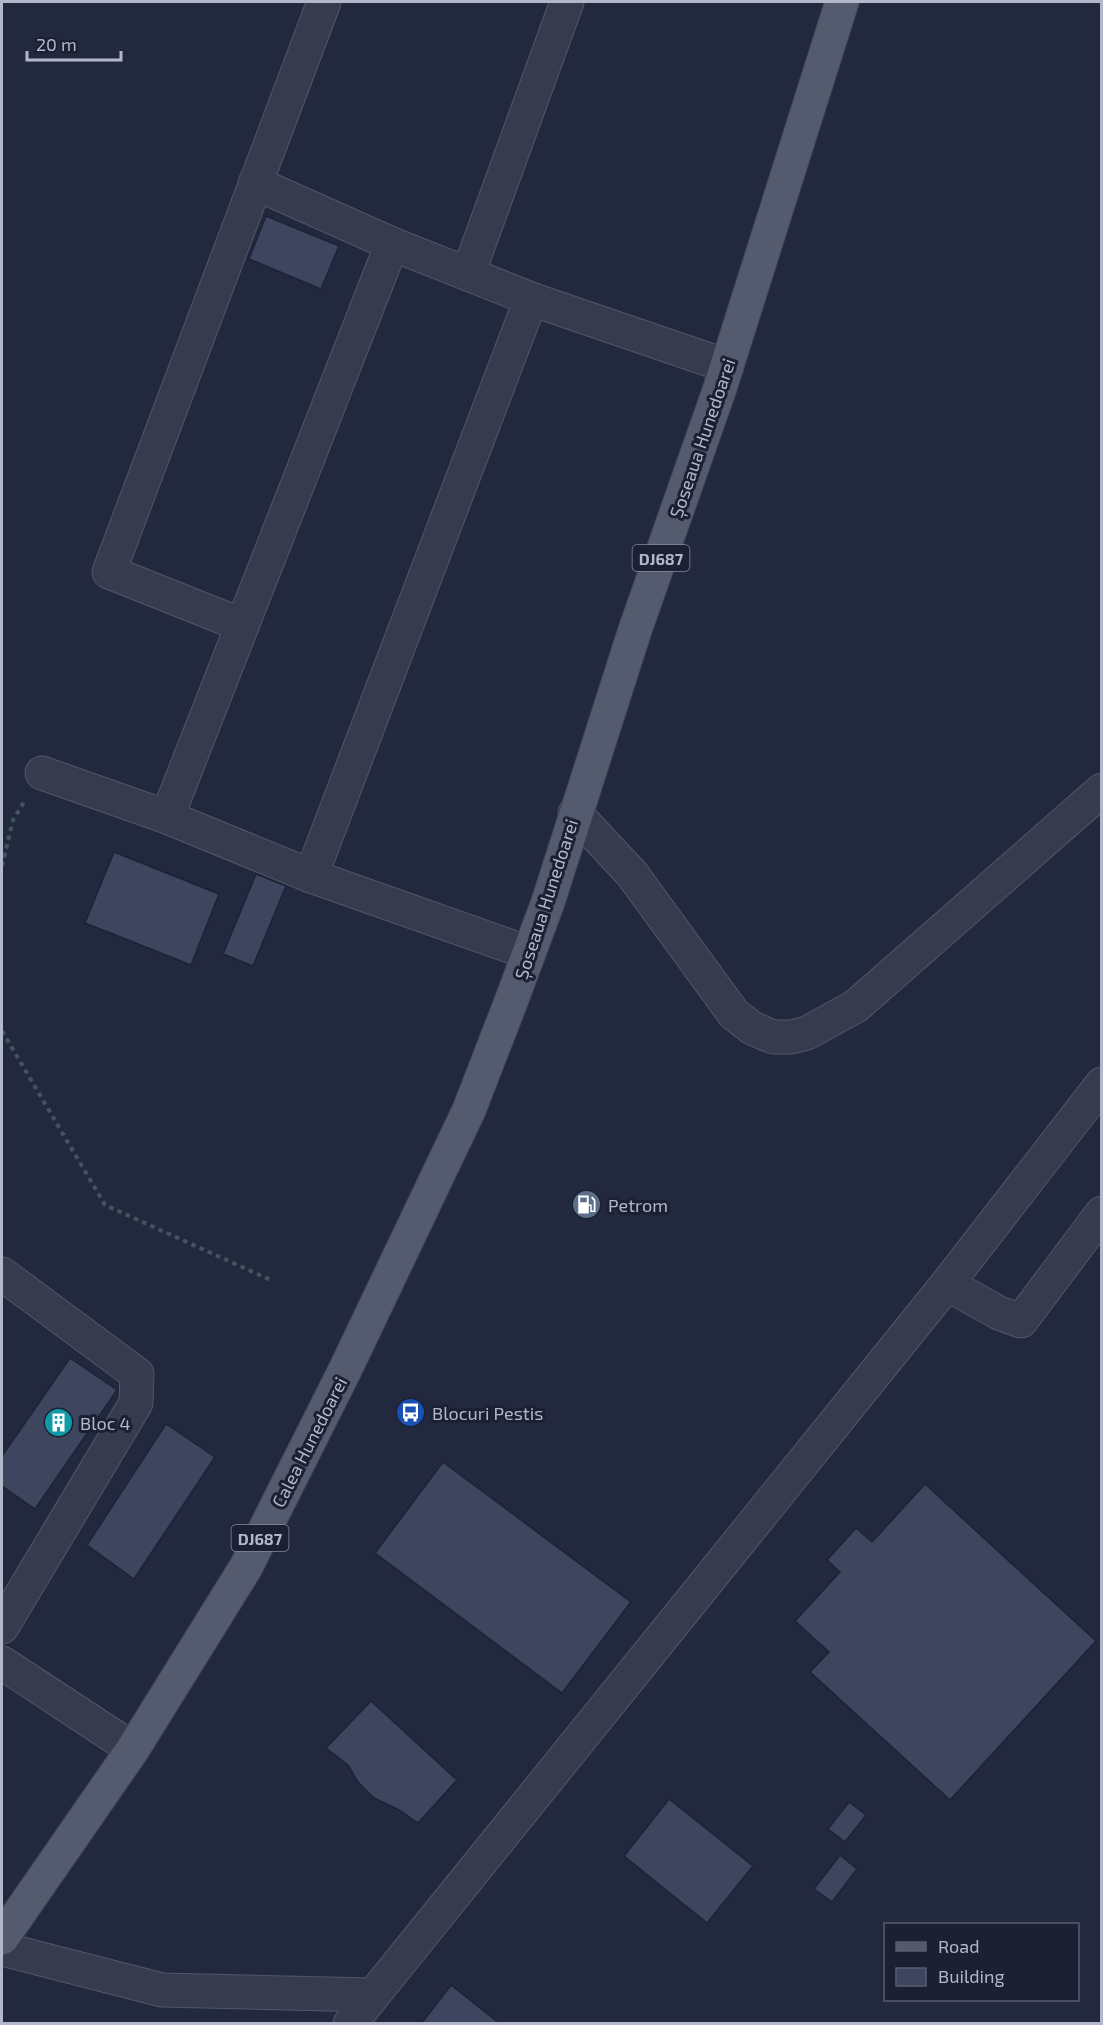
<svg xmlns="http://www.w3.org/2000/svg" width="1103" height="2025" font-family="'Exo 2',sans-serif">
<rect width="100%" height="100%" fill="#22293f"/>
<!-- building -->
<g fill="#3e455f" stroke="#1d2335" stroke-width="1.5">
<path d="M266,216l73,30 -18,43 -72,-30z"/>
<path d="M114,852l105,42 -28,71 -106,-42z"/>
<path d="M256,874l30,12 -33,80 -30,-12z"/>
<path d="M70,1358l47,32 -82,119 -33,-23v-30z"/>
<path d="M166,1424l49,33 -81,122 -47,-34z"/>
<path d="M443,1462l188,140 -69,91 -187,-140z"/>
<path d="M925,1484l171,157 -146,159 -140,-128 19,-20 -34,-31 45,-49 -13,-12 29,-32 16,14z"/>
<path d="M371,1701l86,79 -39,43 -19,-13 -25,-12 -16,-16 -10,-17 -22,-17z"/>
<path d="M669,1799l84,67 -46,57 -83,-67z"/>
<path d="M849,1802l17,13 -21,27 -17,-13z"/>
<path d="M840,1855l17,14 -25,33 -18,-13z"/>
<path d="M451,1985l49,39h-79z"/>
</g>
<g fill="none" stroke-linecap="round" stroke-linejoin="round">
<defs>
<g id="minor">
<path d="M255,183l137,61"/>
<path d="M468,274l99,-272"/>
<path d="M531,299l196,67"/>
<path d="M242,625l-133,-53 215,-570"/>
<path d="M42,773l125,44 144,59 218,77"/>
<path d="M575,813l57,61 102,140 18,14 21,9h18l16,-4 49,-27 246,-216"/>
<path d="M167,817l225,-573 139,55 -220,577"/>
<path d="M2,1274l135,100 -1,29 -134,224"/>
<path d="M947,1284l52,29 22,8 81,-108"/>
<path d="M2,1663l131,86"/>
<path d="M2,1949l160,41 210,5"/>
<path d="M350,2024l597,-740 155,-200"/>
</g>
<path id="major" d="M2,1938l131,-189 113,-182 99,-197 124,-260 43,-111 36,-97 87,-272 84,-239 123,-389"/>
</defs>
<!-- minor casing -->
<use href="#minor" stroke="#515769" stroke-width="35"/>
<!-- major casing -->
<use href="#major" stroke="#3f4557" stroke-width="35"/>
<!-- path -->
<g stroke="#42555d" stroke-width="4" stroke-dasharray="4.5 4.5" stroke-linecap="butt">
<path d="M2,866l11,-46 13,-21"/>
<path d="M2,1031l103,174 168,76"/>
</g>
<!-- minor -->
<use href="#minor" stroke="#363c4e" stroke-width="33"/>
<!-- major -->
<use href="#major" stroke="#545b6f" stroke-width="33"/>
</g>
<!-- icons -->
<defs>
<symbol id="fuel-disc" viewBox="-11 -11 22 22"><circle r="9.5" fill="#5c6f8a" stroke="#1b2133"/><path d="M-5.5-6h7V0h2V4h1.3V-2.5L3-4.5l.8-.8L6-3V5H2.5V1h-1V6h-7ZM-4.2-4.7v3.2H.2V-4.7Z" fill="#fff"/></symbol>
<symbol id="bus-disc" viewBox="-11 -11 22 22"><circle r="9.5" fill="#1a4fb4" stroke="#1b2133"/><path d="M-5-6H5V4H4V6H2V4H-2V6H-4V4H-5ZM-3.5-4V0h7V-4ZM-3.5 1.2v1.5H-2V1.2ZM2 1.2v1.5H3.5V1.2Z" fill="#fff"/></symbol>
<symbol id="building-disc" viewBox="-11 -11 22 22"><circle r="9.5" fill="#0f9aa8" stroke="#1b2133"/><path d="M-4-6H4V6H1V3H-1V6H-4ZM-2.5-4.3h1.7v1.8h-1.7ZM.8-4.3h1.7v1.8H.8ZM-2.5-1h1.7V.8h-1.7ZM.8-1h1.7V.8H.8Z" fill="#fff"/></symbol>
</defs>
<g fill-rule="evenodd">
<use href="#fuel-disc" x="570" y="1188" width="33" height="33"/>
<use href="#bus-disc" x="394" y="1396" width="33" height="33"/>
<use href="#building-disc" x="42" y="1406" width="33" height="33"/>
</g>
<g text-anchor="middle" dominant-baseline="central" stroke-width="6" stroke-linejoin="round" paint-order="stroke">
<!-- shield labels -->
<g fill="#1b2133" stroke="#858a9d" stroke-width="1.5">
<rect x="632.5" y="545" width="57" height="26" rx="4.5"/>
<rect x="231.5" y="1525" width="57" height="26" rx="4.5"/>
</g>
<g font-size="16" font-weight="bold" fill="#b2b7ca">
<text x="661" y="558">DJ687</text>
<text x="260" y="1538">DJ687</text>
</g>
<!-- street labels -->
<g font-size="18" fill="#b2b7ca" stroke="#1b2133">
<text transform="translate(702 438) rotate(-71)">Șoseaua Hunedoarei</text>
<text transform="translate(546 899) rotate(-72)">Șoseaua Hunedoarei</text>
<text transform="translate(309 1442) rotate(-63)">Calea Hunedoarei</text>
</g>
<!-- poi labels -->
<g font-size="18" fill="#b2b7ca" stroke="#1b2133" text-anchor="start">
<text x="608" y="1205">Petrom</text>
<text x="432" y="1413">Blocuri Pestis</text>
<text x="80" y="1423">Bloc 4</text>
</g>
</g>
<!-- border -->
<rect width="1103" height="2025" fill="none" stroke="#b2b7ca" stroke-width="6"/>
<!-- legend -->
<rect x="884" y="1923" width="195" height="78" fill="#1b2133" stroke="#575d6f" stroke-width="1.5"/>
<rect x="896" y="1942" width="30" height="9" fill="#545b6f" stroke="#575d6f" stroke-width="1.5"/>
<text x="938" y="1953" font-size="18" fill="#b2b7ca">Road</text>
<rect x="896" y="1968" width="30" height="18" fill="#3e455f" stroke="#575d6f" stroke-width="1.5"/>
<text x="938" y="1983" font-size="18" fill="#b2b7ca">Building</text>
<!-- scale -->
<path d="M27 51v9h94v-9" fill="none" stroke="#b2b7ca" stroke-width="3"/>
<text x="36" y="51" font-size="18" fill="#b2b7ca" stroke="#1b2133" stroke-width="4.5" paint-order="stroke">20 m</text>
</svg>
